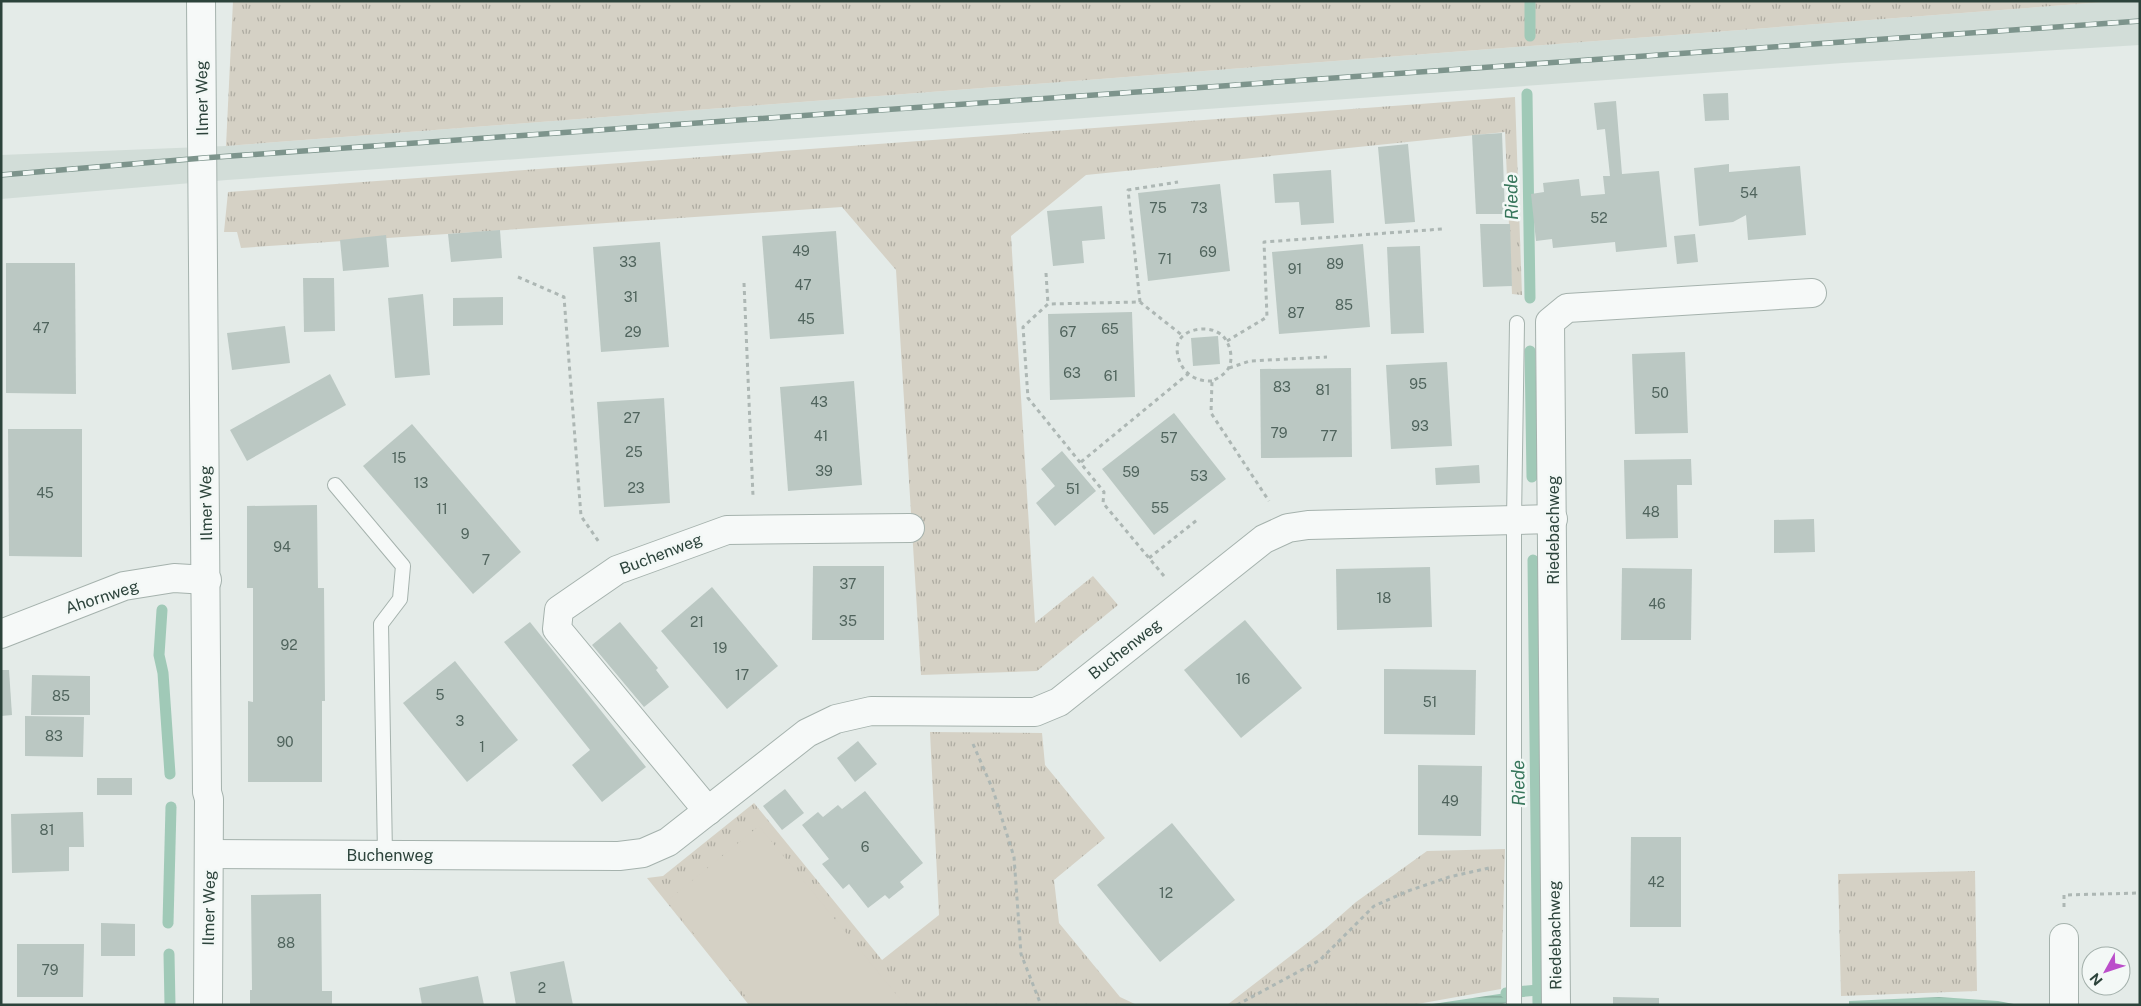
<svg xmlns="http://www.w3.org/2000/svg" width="2141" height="1006" font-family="'Public Sans',sans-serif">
<defs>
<pattern id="grass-tufts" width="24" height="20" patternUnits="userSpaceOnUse" patternTransform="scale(1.25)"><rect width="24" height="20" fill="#d5d1c5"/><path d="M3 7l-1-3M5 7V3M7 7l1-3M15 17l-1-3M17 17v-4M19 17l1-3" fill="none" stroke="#adaba1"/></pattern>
<pattern id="water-rules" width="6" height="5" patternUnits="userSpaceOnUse" patternTransform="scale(1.25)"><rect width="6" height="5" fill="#a0c9b7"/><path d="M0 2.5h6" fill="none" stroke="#83a596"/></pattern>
</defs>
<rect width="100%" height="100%" fill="#e4ebe8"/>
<!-- built -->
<path fill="#d2ddd8" d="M2118,1h22v44l-297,18 -1616,117 -226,19v-44l225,-9z"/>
<!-- grass -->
<g fill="url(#grass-tufts)">
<path d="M233,1h1885l-1892,145z"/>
<path d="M1515,97l7,198 -10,-1 -7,-162 -419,43 -75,61 24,387 58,-47 25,29 -81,66 -116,4 -25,-405 -54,-63 -601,41 -4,-16h-13l4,-40z"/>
<path d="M930,732l112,1 3,32 60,73 -51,42 5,43 61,74 17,8h-388l-102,-127 16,-2 91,-73 128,157 57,-45z"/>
<path d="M1505,849l-4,140 -89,16h-185l97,-75 32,-28 71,-51z"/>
<path d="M1975,871l2,120 -136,5 -3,-122z"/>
</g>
<!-- garden -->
<path fill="#d5d1c5" d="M759,826l141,173 -8,6h-139l-86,-104z"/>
<!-- water -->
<g fill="url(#water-rules)">
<path d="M1506,993l1,10 -10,2h-71z"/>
<path d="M1939,997l59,4 21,4h-170v-4z"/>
</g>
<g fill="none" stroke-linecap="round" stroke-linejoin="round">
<!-- stream -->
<g stroke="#a0c9b7" stroke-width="11">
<path d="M1530,36v-35"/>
<path d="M1527,94l3,204"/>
<path d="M1530,351l2,126"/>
<path d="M1533,560l5,445"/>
<path d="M162,610l-3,45 4,18 7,101"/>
<path d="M168,923l3,-116"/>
<path d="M169,954l1,51"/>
<path d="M1506,993l32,-3"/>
</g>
</g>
<!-- building -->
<g fill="#bbc8c3">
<path d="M1728,93l1,27 -24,1 -2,-27z"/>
<path d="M1616,101l6,73 37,-3 8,76 -51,5 -1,-10 -62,6 -1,-9 -16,2 -5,-47 13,-2 -1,-9 36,-4 2,17 24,-2 -2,-18h7l-5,-47 -8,1 -3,-27z"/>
<path d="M1502,133l3,81h-29l-4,-79z"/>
<path d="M1408,144l7,78 -30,2 -7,-77z"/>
<path d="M1729,164v8l71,-6 6,69 -58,5 -2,-25 -13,7 -34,4 -5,-58z"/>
<path d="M1331,170l3,53 -33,2 -2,-23 -24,1 -2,-29z"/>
<path d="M1220,184l10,87 -82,10 -10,-88z"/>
<path d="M1102,206l3,33 -23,2 2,22 -31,3 -6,-55z"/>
<path d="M1480,224h30l2,62 -29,1z"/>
<path d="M500,230l2,28 -51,4 -3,-28z"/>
<path d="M836,231l8,103 -74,5 -8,-103z"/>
<path d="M1695,234l3,28 -21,2 -3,-28z"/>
<path d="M386,235l3,32 -46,4 -3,-31z"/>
<path d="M660,242l9,105 -68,5 -8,-105z"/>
<path d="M1363,244l7,83 -91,7 -7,-82z"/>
<path d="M1420,246l4,87 -33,1 -4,-87z"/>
<path d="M6,263h69l1,131 -70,-1z"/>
<path d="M303,278h31l1,53 -31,1z"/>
<path d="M423,294l7,81 -35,3 -7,-80z"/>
<path d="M503,297v28l-50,1v-28z"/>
<path d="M1132,312l3,85 -85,3 -2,-86z"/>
<path d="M285,326l5,37 -58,7 -5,-37z"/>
<path d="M1218,336l2,28 -27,2 -2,-28z"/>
<path d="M1685,352l3,81 -53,1 -3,-80z"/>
<path d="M1447,362l5,84 -61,3 -5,-84z"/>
<path d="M1351,368l1,89 -91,1 -1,-89z"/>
<path d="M330,374l16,31 -99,56 -17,-31z"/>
<path d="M854,381l8,104 -74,6 -8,-104z"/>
<path d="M664,398l6,105 -66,4 -7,-105z"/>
<path d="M1174,413l52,66 -72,56 -52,-66z"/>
<path d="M412,424l109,128 -48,42 -110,-128z"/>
<path d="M8,429h74v128l-73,-1z"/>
<path d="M1062,451l34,40 -41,35 -19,-23 19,-17 -14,-17z"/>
<path d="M1691,459l1,26h-15l1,53 -52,1 -2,-79z"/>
<path d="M1479,465l1,18 -44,2 -1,-17z"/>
<path d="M317,505l1,83h6l1,113h-3v81h-74v-81l5,1v-114h-6v-82z"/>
<path d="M1814,519l1,33 -41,1v-33z"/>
<path d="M813,566h71v74h-72z"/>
<path d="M1430,567l2,60 -95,3 -1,-61z"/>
<path d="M1622,568l70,1 -1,71h-70z"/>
<path d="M712,587l66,79 -51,43 -66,-78z"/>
<path d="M1245,620l57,68 -61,50 -57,-68z"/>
<path d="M530,622l116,145 -44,35 -30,-37 18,-15 -86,-108z"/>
<path d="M620,622l38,46 -2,2 13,17 -25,20 -52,-62z"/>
<path d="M455,661l63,79 -51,42 -64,-79z"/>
<path d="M1384,669l92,1 -1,65 -91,-1z"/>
<path d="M1,670h8l3,45 -11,1z"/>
<path d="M32,675l58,1v39h-59z"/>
<path d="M25,716l59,1 -1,40 -58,-1z"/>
<path d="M858,741l19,23 -22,18 -18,-24z"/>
<path d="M1418,765l64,1 -1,70 -63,-1z"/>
<rect x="97" y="778" width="35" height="17"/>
<path d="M785,789l19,24 -22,17 -19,-24z"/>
<path d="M865,791l58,72 -23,19 4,5 -15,12 -4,-4 -17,13 -19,-24 -6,5 -21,-25 7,-5 -27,-34 16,-13 5,5 15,-12 4,4z"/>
<path d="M83,812l1,35h-15v24l-57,2 -1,-59z"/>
<path d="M1172,823l63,77 -75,62 -63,-77z"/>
<path d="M1631,837h50v90h-51z"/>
<path d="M321,894l1,97h10v14h-82v-15h2l-1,-95z"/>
<path d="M101,923l34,1v32h-34z"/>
<path d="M17,944h67l-1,53h-66z"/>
<path d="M564,961l9,44h-57l-6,-33z"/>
<path d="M478,976l6,29h-62l-3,-17z"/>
<path d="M1613,997l46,1v7h-46z"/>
</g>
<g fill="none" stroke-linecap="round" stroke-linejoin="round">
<defs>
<g id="service">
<path d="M335,485l68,81 -3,33 -19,25 4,231"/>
<path d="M1514,1005v-485l3,-197"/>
</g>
<g id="minor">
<path d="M201,1l6,791 2,7 -1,206"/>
<path d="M1,634l123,-48 50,-8 33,2"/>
<path d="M708,811l-151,-182 2,-19 58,-40 110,-40 183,-2"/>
<path d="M209,854l410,2 24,-3 25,-11 139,-109 29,-14 35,-8 164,1 24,-10 205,-163 24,-11 20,-3 245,-6"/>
<path d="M1556,1005l-6,-683 17,-14 245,-15"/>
<path d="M2064,1005v-67"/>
</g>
</defs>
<!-- service casing -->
<use href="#service" stroke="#a5b2ad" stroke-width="16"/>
<!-- minor casing -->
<use href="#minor" stroke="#a5b2ad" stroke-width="30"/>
<!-- path -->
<g stroke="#adb7b4" stroke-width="3" stroke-dasharray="4 4" stroke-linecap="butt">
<path d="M1046,273l2,31"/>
<path d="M518,277l46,20 17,219 18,26"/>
<path d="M744,283l9,213"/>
<path d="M1140,302l-12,-112 50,-8"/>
<path d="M1227,341l40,-24 -3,-75 178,-13"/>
<path d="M1229,368l21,-7 77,-4"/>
<path d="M1212,381c-20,1 -34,-12 -35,-32 0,-19 27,-24 40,-17 12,5 18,26 11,37 -4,6 -10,9 -16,12l-1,32 58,88"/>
<path d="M1081,462l107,-88"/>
<path d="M1149,558l48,-38"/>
<path d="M1164,576l-61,-73 1,-11 -76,-94 -5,-71 25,-23 92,-2 43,34"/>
<path d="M973,744l20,46 21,67 7,97 20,51"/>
<path d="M2064,907v-12l76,-2"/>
<path d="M1237,1005l83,-45 54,-54 34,-15 41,-14 40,-9"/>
</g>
<!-- service -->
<use href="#service" stroke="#f6f9f8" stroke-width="14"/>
<!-- minor -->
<use href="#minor" stroke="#f6f9f8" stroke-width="28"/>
<defs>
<path id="rail" d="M1,175l202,-17 1937,-137"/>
</defs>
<!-- rail casing -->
<use href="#rail" stroke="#7d948c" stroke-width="5.5"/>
<!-- rail -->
<use href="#rail" stroke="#f3f8f6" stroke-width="4" stroke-dasharray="11" stroke-linecap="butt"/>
</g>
<g text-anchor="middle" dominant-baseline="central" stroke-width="5" stroke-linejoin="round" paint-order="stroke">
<!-- number labels -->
<g font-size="14" fill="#50645d">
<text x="1749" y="193">54</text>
<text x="1158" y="208">75</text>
<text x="1199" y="208">73</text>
<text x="1599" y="218">52</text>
<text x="801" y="251">49</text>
<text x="1208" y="252">69</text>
<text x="1165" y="259">71</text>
<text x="628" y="262">33</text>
<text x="1335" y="264">89</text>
<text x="1295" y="269">91</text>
<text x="803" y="285">47</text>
<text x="631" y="297">31</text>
<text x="1344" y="305">85</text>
<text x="1296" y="313">87</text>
<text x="806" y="319">45</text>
<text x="41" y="328">47</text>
<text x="1110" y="329">65</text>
<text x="633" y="332">29</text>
<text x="1068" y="332">67</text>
<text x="1072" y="373">63</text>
<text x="1111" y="376">61</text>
<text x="1418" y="384">95</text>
<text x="1282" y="387">83</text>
<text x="1323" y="390">81</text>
<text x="1660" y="393">50</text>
<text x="819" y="402">43</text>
<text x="632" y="418">27</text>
<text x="1420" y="426">93</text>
<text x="1279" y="433">79</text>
<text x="821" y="436">41</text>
<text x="1329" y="436">77</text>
<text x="1169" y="438">57</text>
<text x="634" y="452">25</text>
<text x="399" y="458">15</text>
<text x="824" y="471">39</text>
<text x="1131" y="472">59</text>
<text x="1199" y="476">53</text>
<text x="421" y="483">13</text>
<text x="636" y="488">23</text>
<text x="1073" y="489">51</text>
<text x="45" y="493">45</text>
<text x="1160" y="508">55</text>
<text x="442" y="509">11</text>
<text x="1651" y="512">48</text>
<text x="465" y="534">9</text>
<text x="282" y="547">94</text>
<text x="486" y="560">7</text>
<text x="848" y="584">37</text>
<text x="1384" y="598">18</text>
<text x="1657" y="604">46</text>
<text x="848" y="621">35</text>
<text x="697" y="622">21</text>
<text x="289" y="645">92</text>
<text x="720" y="648">19</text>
<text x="742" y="675">17</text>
<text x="1243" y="679">16</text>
<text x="440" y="695">5</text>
<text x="61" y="696">85</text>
<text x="1430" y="702">51</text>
<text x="460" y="721">3</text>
<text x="54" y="736">83</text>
<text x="285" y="742">90</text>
<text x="482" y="747">1</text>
<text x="1450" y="801">49</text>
<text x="47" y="830">81</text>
<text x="865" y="847">6</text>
<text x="1656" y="882">42</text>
<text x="1166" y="893">12</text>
<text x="286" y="943">88</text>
<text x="50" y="970">79</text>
<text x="542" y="988">2</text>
</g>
<!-- street labels -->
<g font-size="16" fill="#2c433b" stroke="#f3f8f6">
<text transform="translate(202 98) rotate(-91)">Ilmer Weg</text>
<text transform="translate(206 503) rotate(-91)">Ilmer Weg</text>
<text transform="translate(1553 530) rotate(-90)">Riedebachweg</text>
<text transform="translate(661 554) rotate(-21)">Buchenweg</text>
<text transform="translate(102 597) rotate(-18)">Ahornweg</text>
<text transform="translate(1125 649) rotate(-38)">Buchenweg</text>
<text x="390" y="855">Buchenweg</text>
<text transform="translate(209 908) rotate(-89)">Ilmer Weg</text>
<text transform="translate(1555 935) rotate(-91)">Riedebachweg</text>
</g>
<!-- water labels -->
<g font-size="18" font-style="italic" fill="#37765b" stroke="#f3f8f6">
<text transform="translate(1511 197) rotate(-91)">Riede</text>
<text transform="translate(1518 783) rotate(-91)">Riede</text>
</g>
</g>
<!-- border -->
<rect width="2141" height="1006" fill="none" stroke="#2c433b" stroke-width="5"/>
<!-- north arrow -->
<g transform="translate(2106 971) rotate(230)"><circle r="24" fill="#f3f8f6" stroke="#a3b0ab"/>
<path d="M0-4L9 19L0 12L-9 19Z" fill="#bb4eca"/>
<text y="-8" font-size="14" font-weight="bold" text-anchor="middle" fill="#2c433b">N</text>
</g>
</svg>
